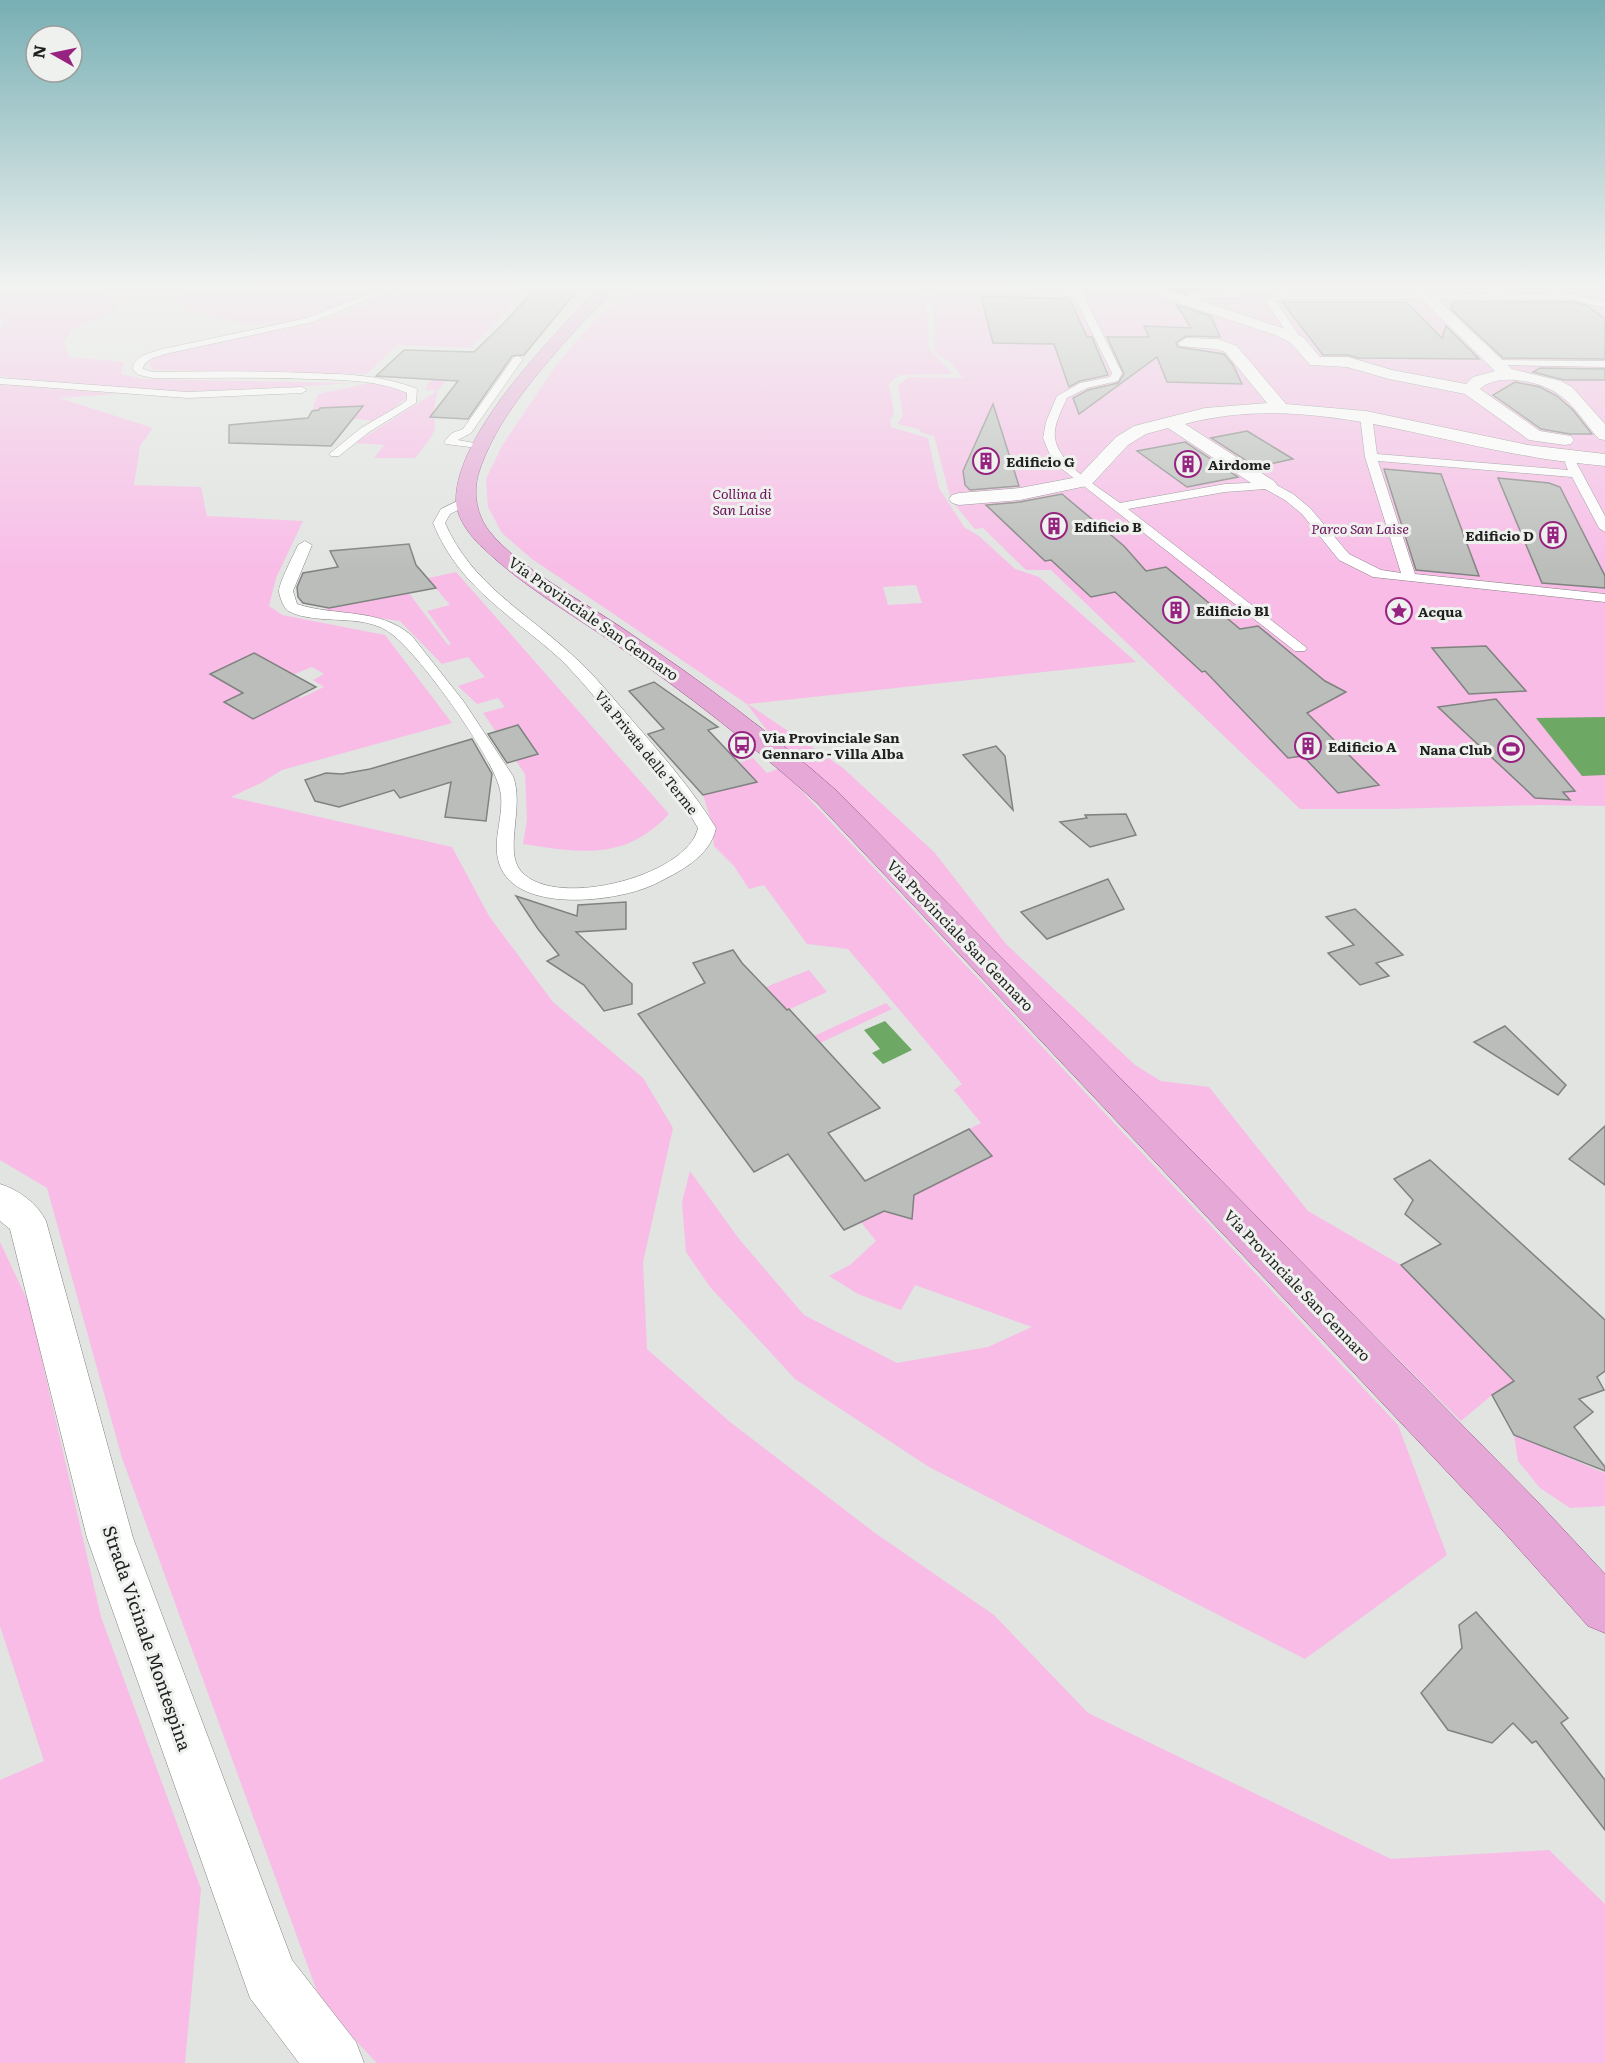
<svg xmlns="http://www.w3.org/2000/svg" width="1605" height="2063" font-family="Literata,serif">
<rect width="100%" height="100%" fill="#e1e4e0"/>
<!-- green -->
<g fill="#f8bce7" fill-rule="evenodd">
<path d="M0,283h97l27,16 -14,15 -37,15 -9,13 5,15 55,5 -3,12 22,5 207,4 -54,4 -121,5 -126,-9 -49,-7v-47l4,-6 -4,-5z"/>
<path d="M186,283h206c-33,14 -91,42 -127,42 -17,1 -35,-4 -51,-8 -18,-4 -31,-8 -47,-18z"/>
<path d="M413,283h107l-4,2 13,4 -59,59 -73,-3 -30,29 -213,-4 -4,-4 1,-7 21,-8 132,-26 40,-13z"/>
<path d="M635,283h394l10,6 -7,3 15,-1 -11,-8h569v523l-65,-1 -150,4h-90l-249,-239h-25l-43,-42 -8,1 -24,-29 -17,-64 -14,-4 -1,-3 -22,-5 6,-9 -5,-29 11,-9 54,1 -13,-16 -15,-9 -2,-64 15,-3h-14l-9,3 4,60 24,25 -53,1 -11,8 5,30 -4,7 1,7 37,11 11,50 25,39 15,9 36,33 24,8 97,85 -388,42 95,64 91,84 72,92 129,121 26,16 48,6 99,124 93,54 113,116 -22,14 -31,26 -423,-420 -260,-256 -31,-41 -215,-145 -30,-26 -14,-26 -2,-28 16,-33 54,-81 40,-46zM916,585l6,18 -34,2 -5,-18z"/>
<path d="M441,370l14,1 -17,19 -4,19 1,19 -3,8 -17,22h-41l10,-13 -29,-2 82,-52 -11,-1v-4z"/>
<path d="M370,383l29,2 11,10 -17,14 -20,12 -15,-2 -30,2 -9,-11 -7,1 6,-17z"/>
<path d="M0,384l118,10 -59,4 94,30 -13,18 -6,39 67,2 6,29 96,5 -27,57 -7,28 13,9 103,20 67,88 -170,47 -21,13 -30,14 221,50 37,69 64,86 90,76 30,50 -30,134 4,87 83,73 145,111 119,82 94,98 303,146 158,-9 56,54v159h-1228l-55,-58 -200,-547 -75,-270 -47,-28zM312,667l12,7 -11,6 11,7 -23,11 -4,-2 -72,6z"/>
<path d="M456,572l213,242c-44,47 -88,39 -146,30l4,-24 -2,-46 -42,-61 22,-6 -7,-9 -21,6 -19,-18 27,-9 -17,-20 -26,7 -42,-43 -79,-11 57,-11 24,-15 46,61 3,-1 -24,-33 23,-6 -16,-19 -28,-3z"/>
<path d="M753,758l14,15 13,-5 618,657 49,130 -142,104 -376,-192 -134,-88 -85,-92 -24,-35 -4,-50 8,-31 49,68 65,76 93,48 91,-16 44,-20 -117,-42 -14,25 -43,-16 -29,-18 21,-11 26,-24 -15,-19 27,-13h25v-6l-4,-5 83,-43 -23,-26 12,-6 -27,-33 8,-6 -114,-135 -41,-5 -43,-59 -15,4 -15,-23 -20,-20 -2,-22 -9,-29 53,-13 -17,-19z"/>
<path d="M809,970l18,22 -50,23 -14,-16 9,-5 -6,-7z"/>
<path d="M886,1003l6,6 -72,34 -6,-7z"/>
<path d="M0,1242l29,62 72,313 100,272 -16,174h-185v-283l44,-19 -44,-135z"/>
<path d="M1514,1435l91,38v33l-35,2 -30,-20 -22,-27z"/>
</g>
<!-- water -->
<g fill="#6ea865">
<path d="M1605,717v58l-23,1 -46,-58z"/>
<path d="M885,1021l27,29 -29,14 -11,-11 8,-4 -16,-19z"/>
</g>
<!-- building -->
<g fill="#babdba" stroke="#7f827f" stroke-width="1.5">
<path d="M541,283h42l-59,72 -12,1 -44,63 -38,-2 28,-36 -82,-5 28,-26 70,2 28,-27z"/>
<path d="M1167,283h30l3,6 -12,1 -3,3 -14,-4z"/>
<path d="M981,296l89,3 17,38h5l16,38 -28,6 -11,6 -15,-43 -61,-1z"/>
<path d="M1282,302h124l36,36 4,-12 33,33 -121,-1 -10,-3h-25z"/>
<path d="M1453,302h120l15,4 17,13v40l-102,-1 -52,-49z"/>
<path d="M1177,305l34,11 9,21 -34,-1 -10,7 2,4 46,7 9,11 9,19 -75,-2 -10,-25 -78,57 -6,-16 15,-8 30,-7 6,-9 -17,-37h42l-5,-11 47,2z"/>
<path d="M1540,368l65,1v11h-41l-31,-8z"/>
<path d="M1515,382l25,5 17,9 16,14 19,24h-22l-29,-5 -48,-34z"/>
<path d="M993,404l26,82 -49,4 -5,-5 -2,-14z"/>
<path d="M363,406l-32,40 -102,-3v-18l79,-7 4,-7 7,-1 1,-2z"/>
<path d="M1247,431l46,28 -37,8 -45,-29z"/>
<path d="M1185,442l53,35 -51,10 -50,-36z"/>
<path d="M1384,469l57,5 38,102 -63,-6z"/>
<path d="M1498,478l51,5 11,4 45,89v12l-63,-5z"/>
<path d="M1062,494l62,52 22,25 20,-4 74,62 18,-3 67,55 21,11 -39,21 72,72 -41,8 -35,-37 -15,2 -83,-87 -3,1 -87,-80 -24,5 -40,-37 -6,1 -59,-56 34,-3z"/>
<path d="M409,544l7,21 20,23 -107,20 -26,-5 -5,-6 -1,-10 6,-14 35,-6 -8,-16z"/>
<path d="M1486,646l40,45 -57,3 -37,-46z"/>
<path d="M254,653l62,34 -63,32 -29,-17 19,-9 -33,-19z"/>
<path d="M654,682l64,45 -10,3 49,52 -54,13 -55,-61 16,-5 -35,-38z"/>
<path d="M1496,699l79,92 -12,1 7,8 -35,-2 -97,-91z"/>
<path d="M518,725l20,29 -31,9 -19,-29z"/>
<path d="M472,739l20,35 -6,47 -41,-4 6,-35 -51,16 -6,-8 -55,17 -24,-6 -10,-21 21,-7 16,1 28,-5z"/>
<path d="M996,746l9,10 8,54 -50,-55z"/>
<path d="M1126,814l10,21 -46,12 -30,-25 27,-4 -2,-3z"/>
<path d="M1108,879l16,30 -77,30 -26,-27z"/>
<path d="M516,896l61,20 1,-11 48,-3v27l-50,3 56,52v20l-28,7 -20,-26 -37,-24 12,-6 -21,-26z"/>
<path d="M1355,909l48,46 -27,8 13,13 -29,9 -32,-32 26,-8 -28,-28z"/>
<path d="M733,950l9,13 45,47 2,-1 91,99 -52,25 37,48 104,-52 23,27 -78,39 -2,24 -28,-8 -40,19 -56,-76 -34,18 -116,-158 67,-31 -12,-20z"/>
<path d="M1505,1026l61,59 -8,10 -84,-53z"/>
<path d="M1605,1126v59l-36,-26z"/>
<path d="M1430,1160l175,160v51l-8,6 7,13 -25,9 14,13 -19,15 31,40v4l-91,-36 -22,-40 22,-14 -113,-116 40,-21 -36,-30 8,-14 -19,-21z"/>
<path d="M1476,1612l92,106 -7,5 44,57v50l-69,-89 -4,2 -19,-20 -21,20 -44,-13 -27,-37 41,-45 -3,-23z"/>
</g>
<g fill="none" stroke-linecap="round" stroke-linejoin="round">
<defs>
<g id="lane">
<path d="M395,283h12l-94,39 -148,32c-8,3 -21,5 -22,15l10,3c52,-1 104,-1 156,1 36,1 74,2 108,16l-1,14 -47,29 -30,24h-8l-2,-2 32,-26 41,-24 5,-4v-7c-29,-13 -64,-13 -96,-14 -52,-2 -105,-1 -158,-1l-14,-3 -6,-5c0,-14 15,-16 25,-20l149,-32z"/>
<path d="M1269,283h9l9,10 286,1 32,8v6l-32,-8 -289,-1 -8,2 26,39 -5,3 -4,-1 -28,-42 13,-5z"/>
<path d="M1078,291l5,3 39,79 -4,8 -31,7 -20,10c-5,11 -14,28 -12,40 3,26 45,50 65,65l105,-19 46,-2 22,12 17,14 39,46 32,16 20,3 -36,-116 -5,-41 6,-3 6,3 5,38 191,16 -3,-7 2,-3h8l30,56v16l-6,-4 -27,-51 -194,-16 37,113 190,20v8l-232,-25 -34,-17 -37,-46 -17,-14 -20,-11 -40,3 -97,17 179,139 -2,3h-10l-242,-189 -10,-24 3,-16 11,-26 23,-13 30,-6 2,-4 -39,-79z"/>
<path d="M518,356l5,3 -52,74 -13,7 27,5v4l-39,-5 -2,-2 8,-9 11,-4 51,-72z"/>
<path d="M1495,360l110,1v6l-114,-2v-4z"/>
<path d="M0,378l188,14 114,-5 5,3 -5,3 -114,5 -188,-14z"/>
<path d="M466,497l4,1 2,3 -2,3 -20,10 -5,9c27,61 78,87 125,130 23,20 42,44 62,67 30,35 60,69 84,108 -6,29 -37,44 -61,56 -37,18 -140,31 -156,-21 -8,-25 8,-52 0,-77 -10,-34 -77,-128 -106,-151 -29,-24 -73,-8 -105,-24 -4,-3 -9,-15 -9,-20 0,-8 15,-37 19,-46l7,-4 7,4 -19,46 4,13c39,13 82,3 115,32l52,66 49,74c11,29 -7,69 5,91 28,46 170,10 180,-39 -21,-37 -50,-69 -78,-101 -20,-23 -39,-48 -61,-69 -49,-44 -100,-71 -126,-135l8,-14z"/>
</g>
<g id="street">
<path d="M1042,283h17l13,6 -3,-6h14l4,8 -4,6 -22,-1z"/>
<path d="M1150,283h14l6,8 17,5 1,-4 36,-1 -5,-8h14l9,12 -2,3 -44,1 89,30 18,8 17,20h28l44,13 74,14 7,-7 22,-6 -90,-88h15l92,86 49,12 11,6 33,37v16l-6,-1c-13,-14 -25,-35 -41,-45 -18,-13 -61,-22 -78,-5l60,42 31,5 3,4 -3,4 -6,1 -36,-5 -64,-46 -76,-15 -42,-12 -37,-2 -19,-22 -16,-8 -115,-38z"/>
<path d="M1460,283h21l36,10 2,3 -7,4 -50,-14z"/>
<path d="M1534,283h17l22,14 -7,4 -5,-1z"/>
<path d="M1561,283h35l1,2 -2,3 -14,2 -18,-4z"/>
<path d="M1186,338l32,1 19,7 49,58 80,7 162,34 77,9v12c-26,-3 -52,-5 -77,-10 -113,-19 -228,-63 -343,-32l89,57 3,4 -3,4h-14l-92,-61 -22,6 -18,11 -37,40 -71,15 -61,5 -7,-2 -3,-4 3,-4 7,-2 61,-5 58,-11 38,-40 18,-11 71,-18 62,-5 -42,-51 -9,-3 -36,-3 -2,-3z"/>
<path d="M0,1184c19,6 37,19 46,37l87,317 159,422 64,82 8,21h-65l-49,-65 -163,-460 -77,-309 -10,-8z"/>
</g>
<path id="primary" d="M604,283h15c-11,15 -27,29 -40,43 -38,43 -84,93 -101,149 -5,20 -1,40 11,56 29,37 99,73 139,101 73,49 143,101 209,159l698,708 70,75v59l-17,-7 -85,-95 -686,-728c-63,-57 -130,-109 -199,-157 -46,-32 -96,-60 -136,-99 -12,-11 -26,-30 -26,-47 0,-68 102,-170 148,-217z"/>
</defs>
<!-- lane casing -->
<use href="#lane" stroke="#80827f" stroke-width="1"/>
<!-- street casing -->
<use href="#street" stroke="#80827f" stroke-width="1"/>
<!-- primary casing -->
<use href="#primary" stroke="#955486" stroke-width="1"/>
<!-- lane -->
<use href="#lane" fill="#fff" fill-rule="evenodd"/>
<!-- street -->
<use href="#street" fill="#fff" fill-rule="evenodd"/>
<!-- primary -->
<use href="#primary" fill="#e6a9d7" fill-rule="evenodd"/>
</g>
<!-- sky -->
<linearGradient id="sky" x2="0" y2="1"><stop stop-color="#77afb4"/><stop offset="0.5" stop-color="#f2f3f1"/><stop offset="1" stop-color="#f2f3f1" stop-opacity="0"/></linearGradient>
<rect width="1605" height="571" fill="url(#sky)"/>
<!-- icons -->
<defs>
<symbol id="building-ring" viewBox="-11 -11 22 22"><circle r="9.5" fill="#eef1ed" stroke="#972381" stroke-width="1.5"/><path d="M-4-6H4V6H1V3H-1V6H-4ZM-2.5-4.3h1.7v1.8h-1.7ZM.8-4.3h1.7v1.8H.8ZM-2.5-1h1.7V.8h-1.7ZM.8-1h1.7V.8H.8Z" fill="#972381"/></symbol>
<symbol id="sight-ring" viewBox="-11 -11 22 22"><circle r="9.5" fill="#eef1ed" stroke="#972381" stroke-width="1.5"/><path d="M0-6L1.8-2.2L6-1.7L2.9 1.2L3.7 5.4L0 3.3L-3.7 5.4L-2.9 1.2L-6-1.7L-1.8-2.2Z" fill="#972381"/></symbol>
<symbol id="bus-ring" viewBox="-11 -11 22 22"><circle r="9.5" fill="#eef1ed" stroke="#972381" stroke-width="1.5"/><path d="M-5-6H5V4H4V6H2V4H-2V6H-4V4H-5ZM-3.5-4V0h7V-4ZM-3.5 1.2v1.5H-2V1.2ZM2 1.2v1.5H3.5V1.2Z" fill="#972381"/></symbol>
<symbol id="stadium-ring" viewBox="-11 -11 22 22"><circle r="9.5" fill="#eef1ed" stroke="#972381" stroke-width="1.5"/><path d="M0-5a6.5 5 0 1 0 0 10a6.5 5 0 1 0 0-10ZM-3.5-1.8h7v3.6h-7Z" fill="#972381"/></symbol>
</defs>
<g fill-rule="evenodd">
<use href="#building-ring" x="971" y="446" width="30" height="30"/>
<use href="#building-ring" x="1173" y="449" width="30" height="30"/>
<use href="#building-ring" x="1039" y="511" width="30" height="30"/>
<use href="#building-ring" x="1538" y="520" width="30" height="30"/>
<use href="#building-ring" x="1161" y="595" width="30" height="30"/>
<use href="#sight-ring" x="1384" y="596" width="30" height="30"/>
<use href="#bus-ring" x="727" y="730" width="30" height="30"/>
<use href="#building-ring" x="1293" y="731" width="30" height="30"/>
<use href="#stadium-ring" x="1496" y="734" width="30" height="30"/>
</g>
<g text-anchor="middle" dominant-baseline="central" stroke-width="6" stroke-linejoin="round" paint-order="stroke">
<!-- far-poi labels -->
<g font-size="14" font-weight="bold" fill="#1f201f" stroke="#eef1ed" text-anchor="start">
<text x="1006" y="461">Edificio G</text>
<text x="1208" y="464">Airdome</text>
<text x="1074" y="526">Edificio B</text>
<text x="1534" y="535" text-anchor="end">Edificio D</text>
<text x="1196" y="610">Edificio B1</text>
<text x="1418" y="611">Acqua</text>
<text x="762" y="737">Via Provinciale San<tspan x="762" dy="16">Gennaro - Villa Alba</tspan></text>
<text x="1328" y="746">Edificio A</text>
<text x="1492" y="749" text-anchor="end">Nana Club</text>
</g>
<!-- far-park labels -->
<g font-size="14" font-style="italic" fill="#6a135a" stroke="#eef1ed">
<text x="742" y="493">Collina di<tspan x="742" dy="16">San Laise</tspan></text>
<text x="1360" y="528">Parco San Laise</text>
</g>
<!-- far-street labels -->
<g font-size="14" fill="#1f201f" stroke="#eef1ed">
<text transform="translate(647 752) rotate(51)">Via Privata delle Terme</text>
</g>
<!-- street labels -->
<g font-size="15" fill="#1f201f" stroke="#eef1ed">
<text transform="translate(594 618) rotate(35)">Via Provinciale San Gennaro</text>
<text transform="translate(961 935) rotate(46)">Via Provinciale San Gennaro</text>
<text transform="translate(1298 1285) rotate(46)">Via Provinciale San Gennaro</text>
</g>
<!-- near-street labels -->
<g font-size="18" fill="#1f201f" stroke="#eef1ed">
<text transform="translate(148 1638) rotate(71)">Strada Vicinale Montespina</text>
</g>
</g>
<!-- north arrow -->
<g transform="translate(54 54) rotate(279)"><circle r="28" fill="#eef1ed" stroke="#9b9d9b" stroke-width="1.5"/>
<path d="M0-4.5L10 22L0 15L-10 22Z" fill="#972381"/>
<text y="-9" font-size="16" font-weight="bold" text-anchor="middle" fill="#1f201f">N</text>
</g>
</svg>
